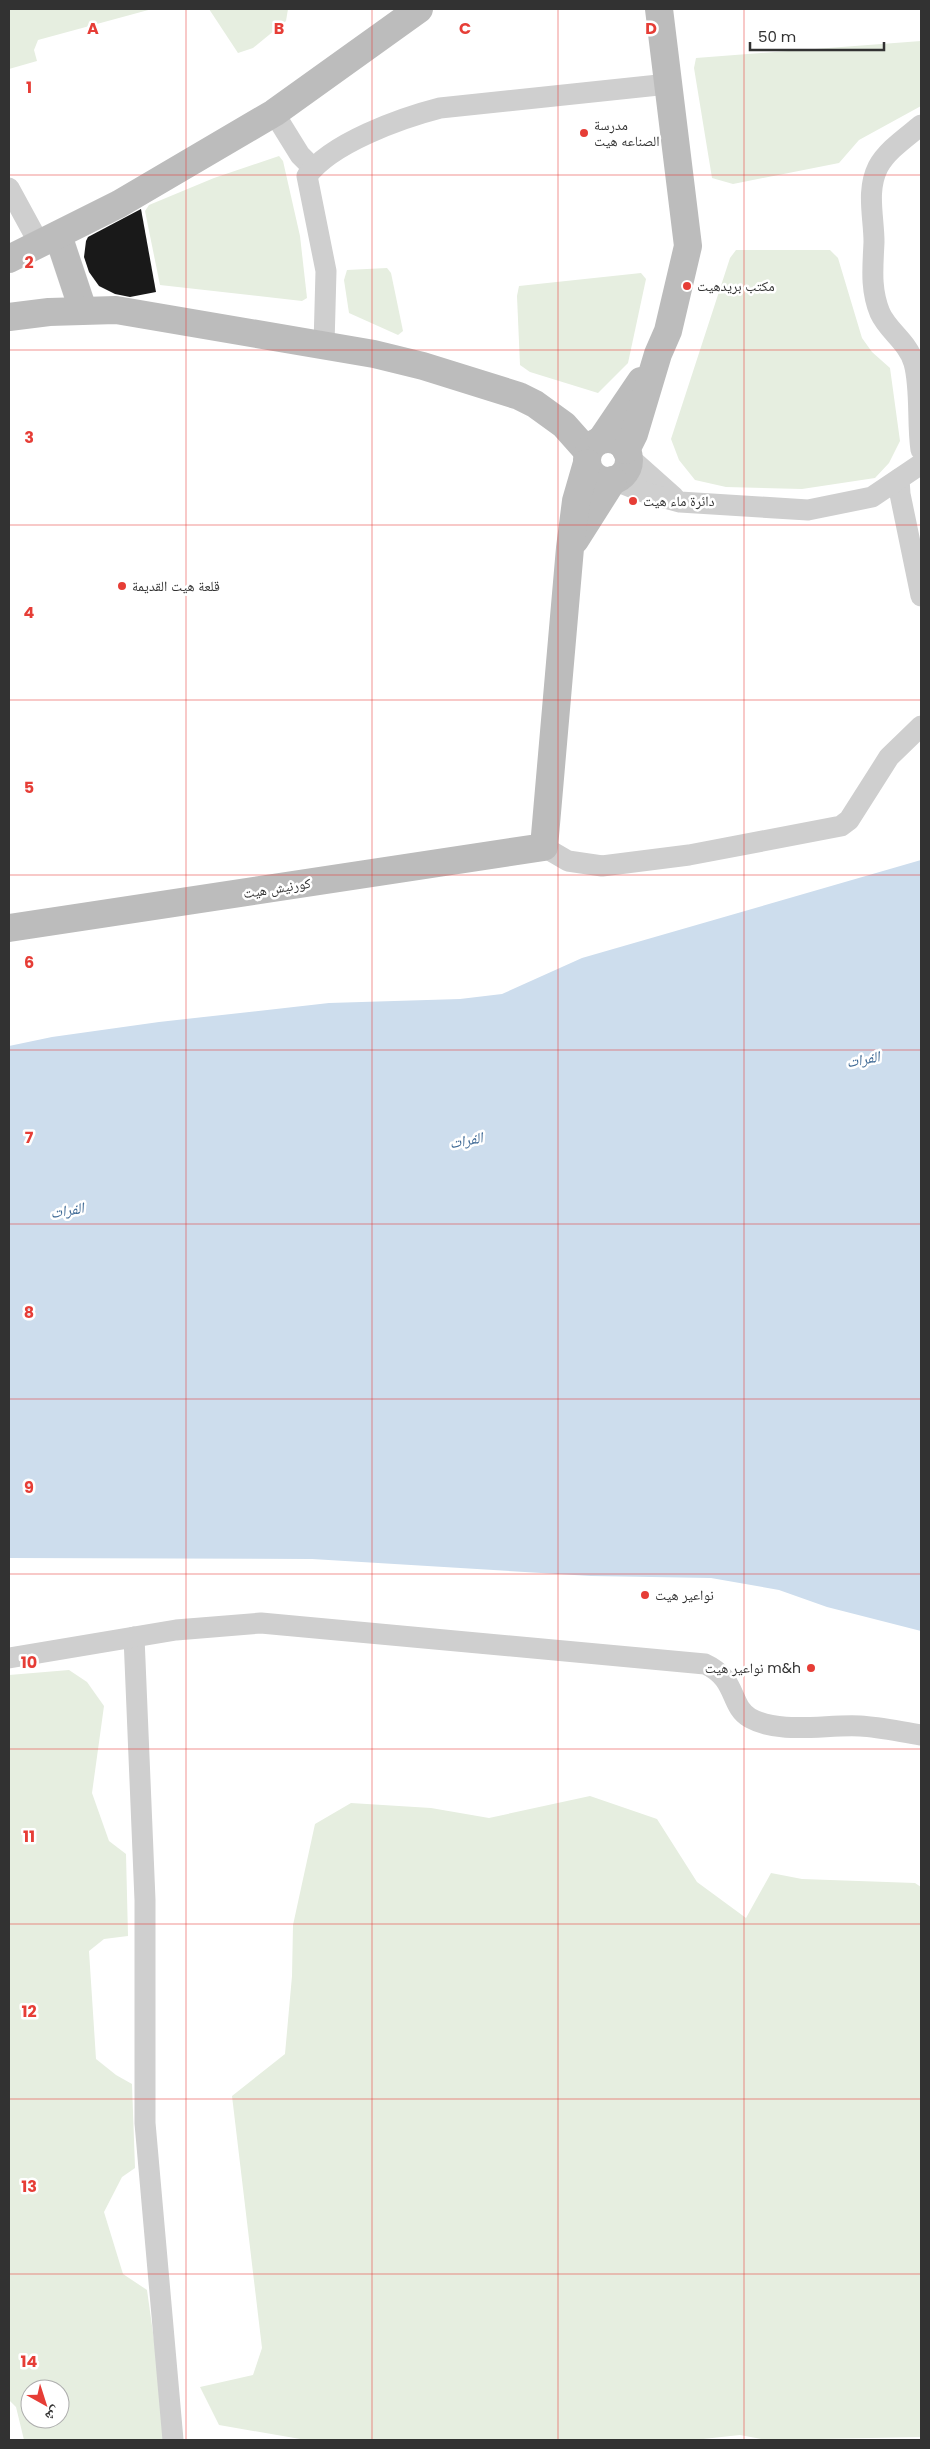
<svg xmlns="http://www.w3.org/2000/svg" width="930" height="2449" font-family="Poppins,'Noto Naskh Arabic',sans-serif">
<rect width="100%" height="100%" fill="#fff"/>
<!-- green -->
<g fill="#e6eee0" fill-rule="evenodd">
<path d="M9,9h143l-114,31 -4,10 3,11 -28,8z"/>
<path d="M209,9h79l-2,12 -33,27 -15,5z"/>
<path d="M921,41v65l-62,34 -20,23 -106,21 -21,-6 -18,-110 2,-10z"/>
<path d="M279,156l4,5 17,75 7,62 -5,3 -142,-16 -15,-74 4,-6 65,-27z"/>
<path d="M736,250h94l8,8 24,80 10,14 18,16 10,73 -11,22 -14,15 -73,11 -76,-2 -31,-7 -16,-20 -8,-21 59,-181z"/>
<path d="M387,268l4,5 12,58 -5,4 -49,-22 -5,-33 3,-10z"/>
<path d="M641,273l5,6 -18,84 -30,30 -68,-21 -10,-7 -3,-69 2,-10z"/>
<path d="M69,1670l18,12 17,24 -12,87 17,48 17,13 2,82 -24,3 -15,12 7,108 20,16 16,9 3,84 -13,9 -18,35 19,62 24,16 21,150h-144l-8,-33 -7,-7v-725zM30,2389h30v30h-30z"/>
<path d="M590,1796l67,23 40,63 49,36 25,-45 31,6 113,4 6,4v550l-154,3 -27,-5 -46,5h-388l-87,-15 -19,-38 53,-12 9,-27 -30,-252 53,-42 7,-78 1,-51 22,-101 36,-21 80,5 58,10z"/>
</g>
<!-- water -->
<path fill="#cddded" d="M921,860v771l-94,-24 -48,-17 -68,-12 -120,-2 -279,-17 -303,-1v-512l43,-9 107,-15 170,-19 131,-4 42,-5 80,-36z"/>
<!-- building -->
<path fill="#191919" d="M141,209l15,83 -26,5 -15,-3 -16,-8 -10,-14 -5,-15 2,-16 2,-4z"/>
<g fill="none" stroke-linecap="round" stroke-linejoin="round">
<!-- street -->
<g stroke="#cfcfcf" stroke-width="21">
<path d="M274,113l26,42 13,13"/>
<path d="M921,125c-14,12 -34,25 -43,42 -12,24 -4,50 -4,75 -1,24 -4,47 6,71 8,18 28,29 34,50 7,25 3,60 7,87"/>
<path d="M9,188l31,57"/>
<path d="M324,345l2,-74 -19,-95c24,-33 94,-58 133,-68l228,-24"/>
<path d="M628,456l46,41"/>
<path d="M899,479l1,15 21,102"/>
<path d="M613,480l33,13 34,9 128,8 64,-13 49,-33"/>
<path d="M544,847l24,14 34,5 87,-11 152,-29 8,-6 40,-63 32,-31"/>
<path d="M134,1637l11,263v223l28,317"/>
<path d="M9,1658l167,-28 85,-7 444,41c33,15 24,42 45,54 30,17 77,6 110,8 20,1 41,6 61,9"/>
</g>
<!-- secondary -->
<g stroke="#bcbcbc" stroke-width="28">
<path d="M58,235l25,75"/>
<path d="M9,259l110,-55 155,-91 145,-104"/>
<path d="M9,317l40,-5 67,-2 258,44 49,12 96,30 16,8 29,21 24,27"/>
<circle cx="608" cy="460" r="21"/>
<path d="M601,440l40,-59"/>
<path d="M626,450l8,-16 24,-80 10,-23 20,-85 -29,-237"/>
<path d="M575,540l38,-60"/>
<path d="M9,928l535,-81 26,-299 6,-47 11,-38"/>
</g>
</g>
<!-- grid -->
<path fill="none" stroke="#e63d36" stroke-width="1" stroke-opacity="0.55" d="M186,9v2431M372,9v2431M558,9v2431M744,9v2431M9,175h912M9,350h912M9,525h912M9,700h912M9,875h912M9,1050h912M9,1224h912M9,1399h912M9,1574h912M9,1749h912M9,1924h912M9,2099h912M9,2274h912"/>
<!-- markers -->
<g fill="#e63d36" stroke="#fff" stroke-width="2">
<circle cx="584" cy="133" r="5"/>
<circle cx="687" cy="286" r="5"/>
<circle cx="633" cy="501" r="5"/>
<circle cx="122" cy="586" r="5"/>
<circle cx="645" cy="1595" r="5"/>
<circle cx="811" cy="1668" r="5"/>
</g>
<g text-anchor="middle" dominant-baseline="central" stroke-width="5" stroke-linejoin="round" paint-order="stroke">
<!-- poi labels -->
<g font-size="14" fill="#323232" stroke="#fff" text-anchor="start">
<text x="594" y="125">مدرسة<tspan x="594" dy="16">الصناعه هيت</tspan></text>
<text x="697" y="286">مكتب بريدهيت</text>
<text x="643" y="501">دائرة ماء هيت</text>
<text x="132" y="586">قلعة هيت القديمة</text>
<text x="655" y="1595">نواعير هيت</text>
<text x="801" y="1668" text-anchor="end">نواعير هيت m&amp;h</text>
</g>
<!-- street labels -->
<g font-size="14" fill="#323232" stroke="#fff">
<text transform="translate(277 888) rotate(-9)">كورنيش هيت</text>
</g>
<!-- water labels -->
<g font-size="15" font-style="italic" fill="#3e6995" stroke="#fff">
<text transform="translate(863 1059) rotate(-11)">الفرات</text>
<text transform="translate(466 1140) rotate(-11)">الفرات</text>
<text transform="translate(67 1210) rotate(-10)">الفرات</text>
</g>
</g>
<g font-size="16" text-anchor="middle" font-weight="bold" fill="#e63d36" stroke="#fff" stroke-width="5" stroke-linejoin="round" paint-order="stroke">
<text x="93" y="34">A</text>
<text x="279" y="34">B</text>
<text x="465" y="34">C</text>
<text x="651" y="34">D</text>
<text x="29" y="93">1</text>
<text x="29" y="268">2</text>
<text x="29" y="443">3</text>
<text x="29" y="618">4</text>
<text x="29" y="793">5</text>
<text x="29" y="968">6</text>
<text x="29" y="1143">7</text>
<text x="29" y="1318">8</text>
<text x="29" y="1493">9</text>
<text x="29" y="1668">10</text>
<text x="29" y="1842">11</text>
<text x="29" y="2017">12</text>
<text x="29" y="2192">13</text>
<text x="29" y="2367">14</text>
</g>
<!-- border -->
<rect width="930" height="2449" fill="none" stroke="#323232" stroke-width="20"/>
<!-- north arrow -->
<g transform="translate(45 2404) rotate(141)"><circle r="24" fill="#ffffff" stroke="#adadad"/>
<path d="M0-4L9 19L0 12L-9 19Z" fill="#e63d36"/>
<text y="-8" font-size="14" font-weight="bold" text-anchor="middle" fill="#323232">ش</text>
</g>
<!-- scale -->
<path d="M750 42v8h134v-8" fill="none" stroke="#323232" stroke-width="2.5"/>
<text x="758" y="42" font-size="15" fill="#323232" stroke="#ffffff" stroke-width="4" paint-order="stroke">50 m</text>
</svg>
